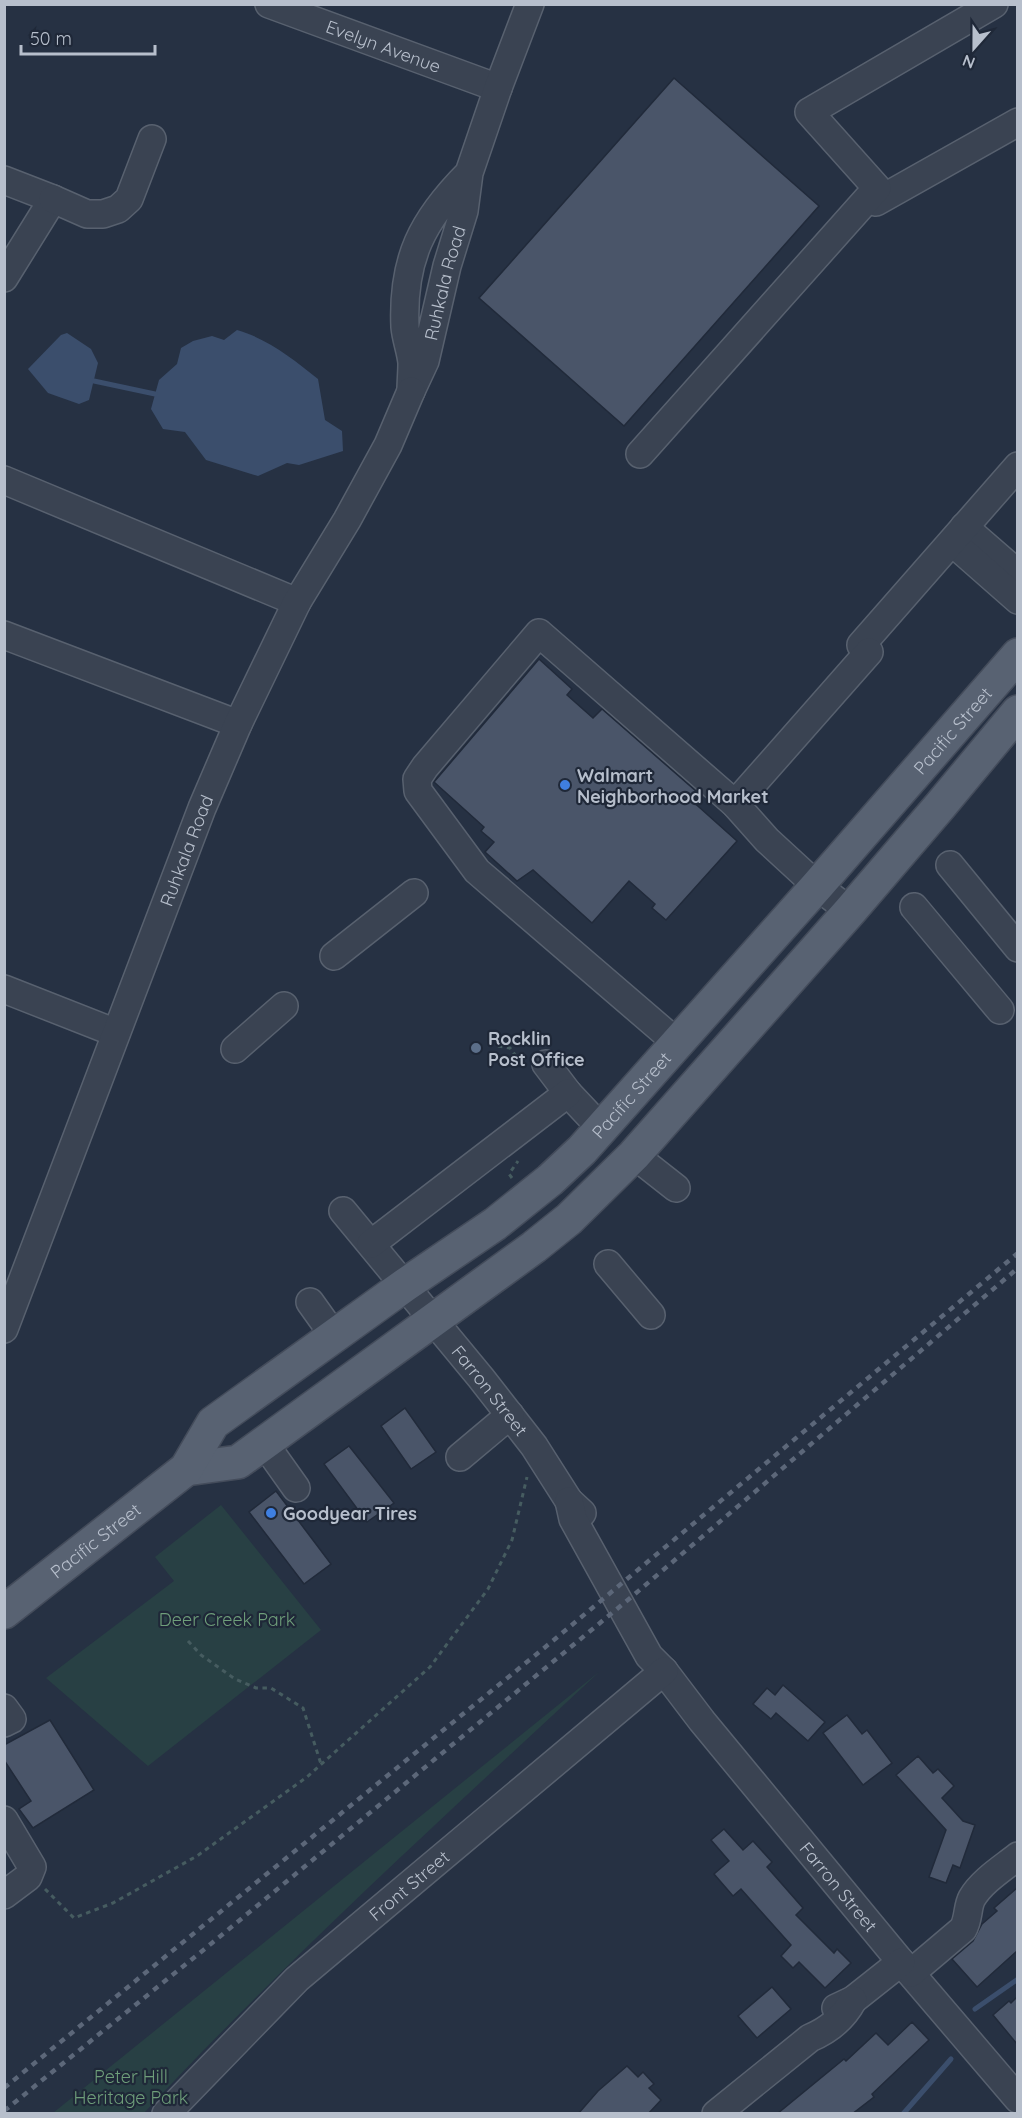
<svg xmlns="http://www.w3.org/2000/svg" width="1022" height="2118" font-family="Quicksand,sans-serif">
<rect width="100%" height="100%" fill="#263143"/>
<!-- green -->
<g fill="#284044">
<path d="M221,1505l100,125 -173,136 -102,-88 128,-97 -19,-24z"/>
<path d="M599,1672c-154,144 -312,287 -455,441h-91z"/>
</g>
<!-- water -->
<g fill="#3b4e6c">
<path d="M237,330c31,9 56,29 81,49l7,41 17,11 1,20 -44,14 -12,-2 -29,13 -52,-16 -21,-28 -22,-3 -12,-20 8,-29 18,-16 4,-16 12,-7 19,-5 12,4z"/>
<path d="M67,333l24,16 7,14 -9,37 -10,4 -31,-11 -20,-24 33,-34z"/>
</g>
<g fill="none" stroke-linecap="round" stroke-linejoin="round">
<!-- stream -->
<g stroke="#3b4e6c" stroke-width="5">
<path d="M94,381l61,13"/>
<path d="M975,2009l43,-30"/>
<path d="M903,2114l48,-55"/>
</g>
</g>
<!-- building -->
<g fill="#4a5569" stroke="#212a3a" stroke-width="1.5">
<path d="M674,78l145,128 -195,220 -145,-128z"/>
<path d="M539,659l33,30 -5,6 26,23 9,-9 95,83 -7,7 47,42 -71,79 -14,-12 3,-4 -26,-23 -37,42 -59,-53 -16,11 -32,-29 9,-10 -13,-11 3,-4 -50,-45z"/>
<path d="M405,1408l31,44 -25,17 -30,-43z"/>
<path d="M349,1446l45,57 -27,19 -43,-58z"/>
<path d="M276,1491l55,73 -27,20 -55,-72z"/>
<path d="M783,1685l42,37 -17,19 -32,-28 -5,6 -18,-15 14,-16 8,7z"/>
<path d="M847,1715l15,19 5,-4 25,33 -29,22 -40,-52z"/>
<path d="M50,1720l44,70 -61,38 -14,-19 12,-8 -27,-41v-15z"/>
<path d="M918,1756l15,17 5,-4 16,17 -12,12 21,23 12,4 -15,43 -7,-3 -7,18 -17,-6 17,-47 -50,-55z"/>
<path d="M724,1829l19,21 10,-9 19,21 -5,5 36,41 -7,7 38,38 3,-4 14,14 -26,25 -26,-26 -6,6 -12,-12 10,-11 -50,-56 -8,7 -19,-22 15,-13 -18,-21z"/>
<path d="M1017,1888v63l-40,36 -25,-28 21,-18 9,-17 15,-13 -3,-3z"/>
<path d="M772,1987l19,22 -34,29 -19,-22z"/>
<path d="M1017,1997v47l-24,-29 16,-14 2,2z"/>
<path d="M912,2022l17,18 -57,54 2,3 -22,17h-75l67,-55 2,2 30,-28 12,12z"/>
<path d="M627,2066l11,11 5,-5 11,12 -5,4 12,12 -13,14h-70l20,-23z"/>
</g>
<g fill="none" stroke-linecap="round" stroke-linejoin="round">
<defs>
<g id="minor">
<path id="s1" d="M269,4l229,84"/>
<path id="s2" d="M469,173c-47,47 -67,86 -64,154 1,12 6,24 7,36 0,10 -1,19 -1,28l14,-30 22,-95 17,-55 5,-38 29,-85 32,-84"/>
<path d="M4,180l49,19 -49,79"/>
<path d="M53,199l34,15h16l15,-5 11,-10 23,-60"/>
<path d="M876,202l142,-80"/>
<path d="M640,454l237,-266 -68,-76 185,-108"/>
<path d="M4,480l293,122"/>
<path d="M964,527l54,47"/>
<path d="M952,542l66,58"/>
<path d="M4,635l234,89"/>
<path d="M861,645l157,-179"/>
<path d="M735,804l134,-152"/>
<path d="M950,865l68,83"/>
<path d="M914,907l86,103"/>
<path d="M334,956l80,-63"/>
<path d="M4,989l112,44"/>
<path d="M677,1043l-200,-172 -59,-80 -1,-12 8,-12 114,-134 196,171 32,36 50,46 33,25"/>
<path d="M235,1049l49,-43"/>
<path d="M546,1064l22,29 33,35"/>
<path d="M634,1155l42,33"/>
<path id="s3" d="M343,1211l138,167 53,68 35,55 13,12"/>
<path d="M371,1244l197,-151"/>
<path d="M608,1264l43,51"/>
<path d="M310,1302l25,35"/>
<path id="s4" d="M4,1329l198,-521 36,-84 59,-122 50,-82 41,-75 23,-54"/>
<path d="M264,1443l32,45"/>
<path d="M460,1457l50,-42"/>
<path id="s5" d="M569,1501l4,18 76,137 15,15 38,50 199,241 117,137"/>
<path d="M4,1708l8,11 -8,4"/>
<path d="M4,1820l28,47 -4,10 -24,18"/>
<path d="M911,1973l52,-44c6,-10 4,-22 9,-31 10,-17 31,-30 46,-42"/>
<path d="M836,2008l17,-8 48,-38"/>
<path id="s6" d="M166,2114l131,-135 367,-308"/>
<path d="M716,2114l94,-76c19,-8 33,-19 43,-38"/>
</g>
<g id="major">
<path d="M186,1469l52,-7 296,-215 35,-28 65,-64 216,-244 90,-105 78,-94"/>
<path id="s7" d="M4,1612l182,-143 27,-46 192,-138 90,-61 55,-44 32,-30 235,-264 201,-231"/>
</g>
</defs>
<!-- minor casing -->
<use href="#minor" stroke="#58616f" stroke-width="30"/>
<!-- major casing -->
<use href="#major" stroke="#444c5b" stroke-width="36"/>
<!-- path -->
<g stroke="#465c60" stroke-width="3" stroke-dasharray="4.5 4.5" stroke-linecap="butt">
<path d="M498,1046l12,2 14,19"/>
<path d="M512,1178l-3,-4 9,-13"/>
<path d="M188,1641l13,14 34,24 21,9h15l32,20 18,56"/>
<path d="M45,1889l29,29 39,-15 84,-47 110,-79 123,-110 58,-78 24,-49 15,-63"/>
</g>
<!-- minor -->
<use href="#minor" stroke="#3a4352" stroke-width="27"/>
<!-- major -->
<use href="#major" stroke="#586272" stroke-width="33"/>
<!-- rail -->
<g stroke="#5c6779" stroke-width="4.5" stroke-dasharray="6 6" stroke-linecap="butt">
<path d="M4,2088l545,-444 469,-391"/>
<path d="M4,2111l208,-168 417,-344 389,-331"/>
</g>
</g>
<!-- markers -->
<g fill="#3f7fe0" stroke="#1f2838" stroke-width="2">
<circle cx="565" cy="785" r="6"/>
<circle cx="271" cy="1513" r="6"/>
</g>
<circle fill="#5c6f8a" stroke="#1f2838" stroke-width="2" cx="476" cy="1048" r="6"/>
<g text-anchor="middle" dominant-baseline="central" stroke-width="4.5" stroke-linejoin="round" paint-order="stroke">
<!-- street labels -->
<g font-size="18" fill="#b7bfcc" stroke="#1f2838">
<text stroke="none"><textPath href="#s1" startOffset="122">Evelyn Avenue</textPath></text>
<text stroke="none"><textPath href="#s2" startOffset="351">Ruhkala Road</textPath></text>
<text stroke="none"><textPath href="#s7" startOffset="1304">Pacific Street</textPath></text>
<text stroke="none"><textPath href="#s4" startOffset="512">Ruhkala Road</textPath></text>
<text stroke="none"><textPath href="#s7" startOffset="818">Pacific Street</textPath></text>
<text stroke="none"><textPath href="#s3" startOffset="232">Farron Street</textPath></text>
<text stroke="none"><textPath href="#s7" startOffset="116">Pacific Street</textPath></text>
<text stroke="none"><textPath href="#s6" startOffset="334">Front Street</textPath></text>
<text stroke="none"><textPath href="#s5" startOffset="474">Farron Street</textPath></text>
</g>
<!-- poi labels -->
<g font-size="18" font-weight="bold" fill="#b7bfcc" stroke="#1f2838" text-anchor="start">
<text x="577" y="775">Walmart<tspan x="577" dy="21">Neighborhood Market</tspan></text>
<text x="488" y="1038">Rocklin<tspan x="488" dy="21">Post Office</tspan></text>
<text x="283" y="1513">Goodyear Tires</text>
</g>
<!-- park labels -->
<g font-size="18" fill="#6e9e7a" stroke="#1f2838">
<text x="227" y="1619">Deer Creek Park</text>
<text x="131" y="2076">Peter Hill<tspan x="131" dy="21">Heritage Park</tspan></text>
</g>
</g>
<!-- border -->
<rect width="1022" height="2118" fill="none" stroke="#b7bfcc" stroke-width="12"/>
<!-- north arrow -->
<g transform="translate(974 48) rotate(201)" stroke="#1f2838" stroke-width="4.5" paint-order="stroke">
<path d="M0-4.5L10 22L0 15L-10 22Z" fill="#b7bfcc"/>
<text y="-9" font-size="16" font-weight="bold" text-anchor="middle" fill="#b7bfcc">N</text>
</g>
<!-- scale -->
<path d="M21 45v9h134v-9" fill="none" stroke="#b7bfcc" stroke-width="3"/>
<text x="30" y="45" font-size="18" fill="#b7bfcc" stroke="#1f2838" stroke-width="4.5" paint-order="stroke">50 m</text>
</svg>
